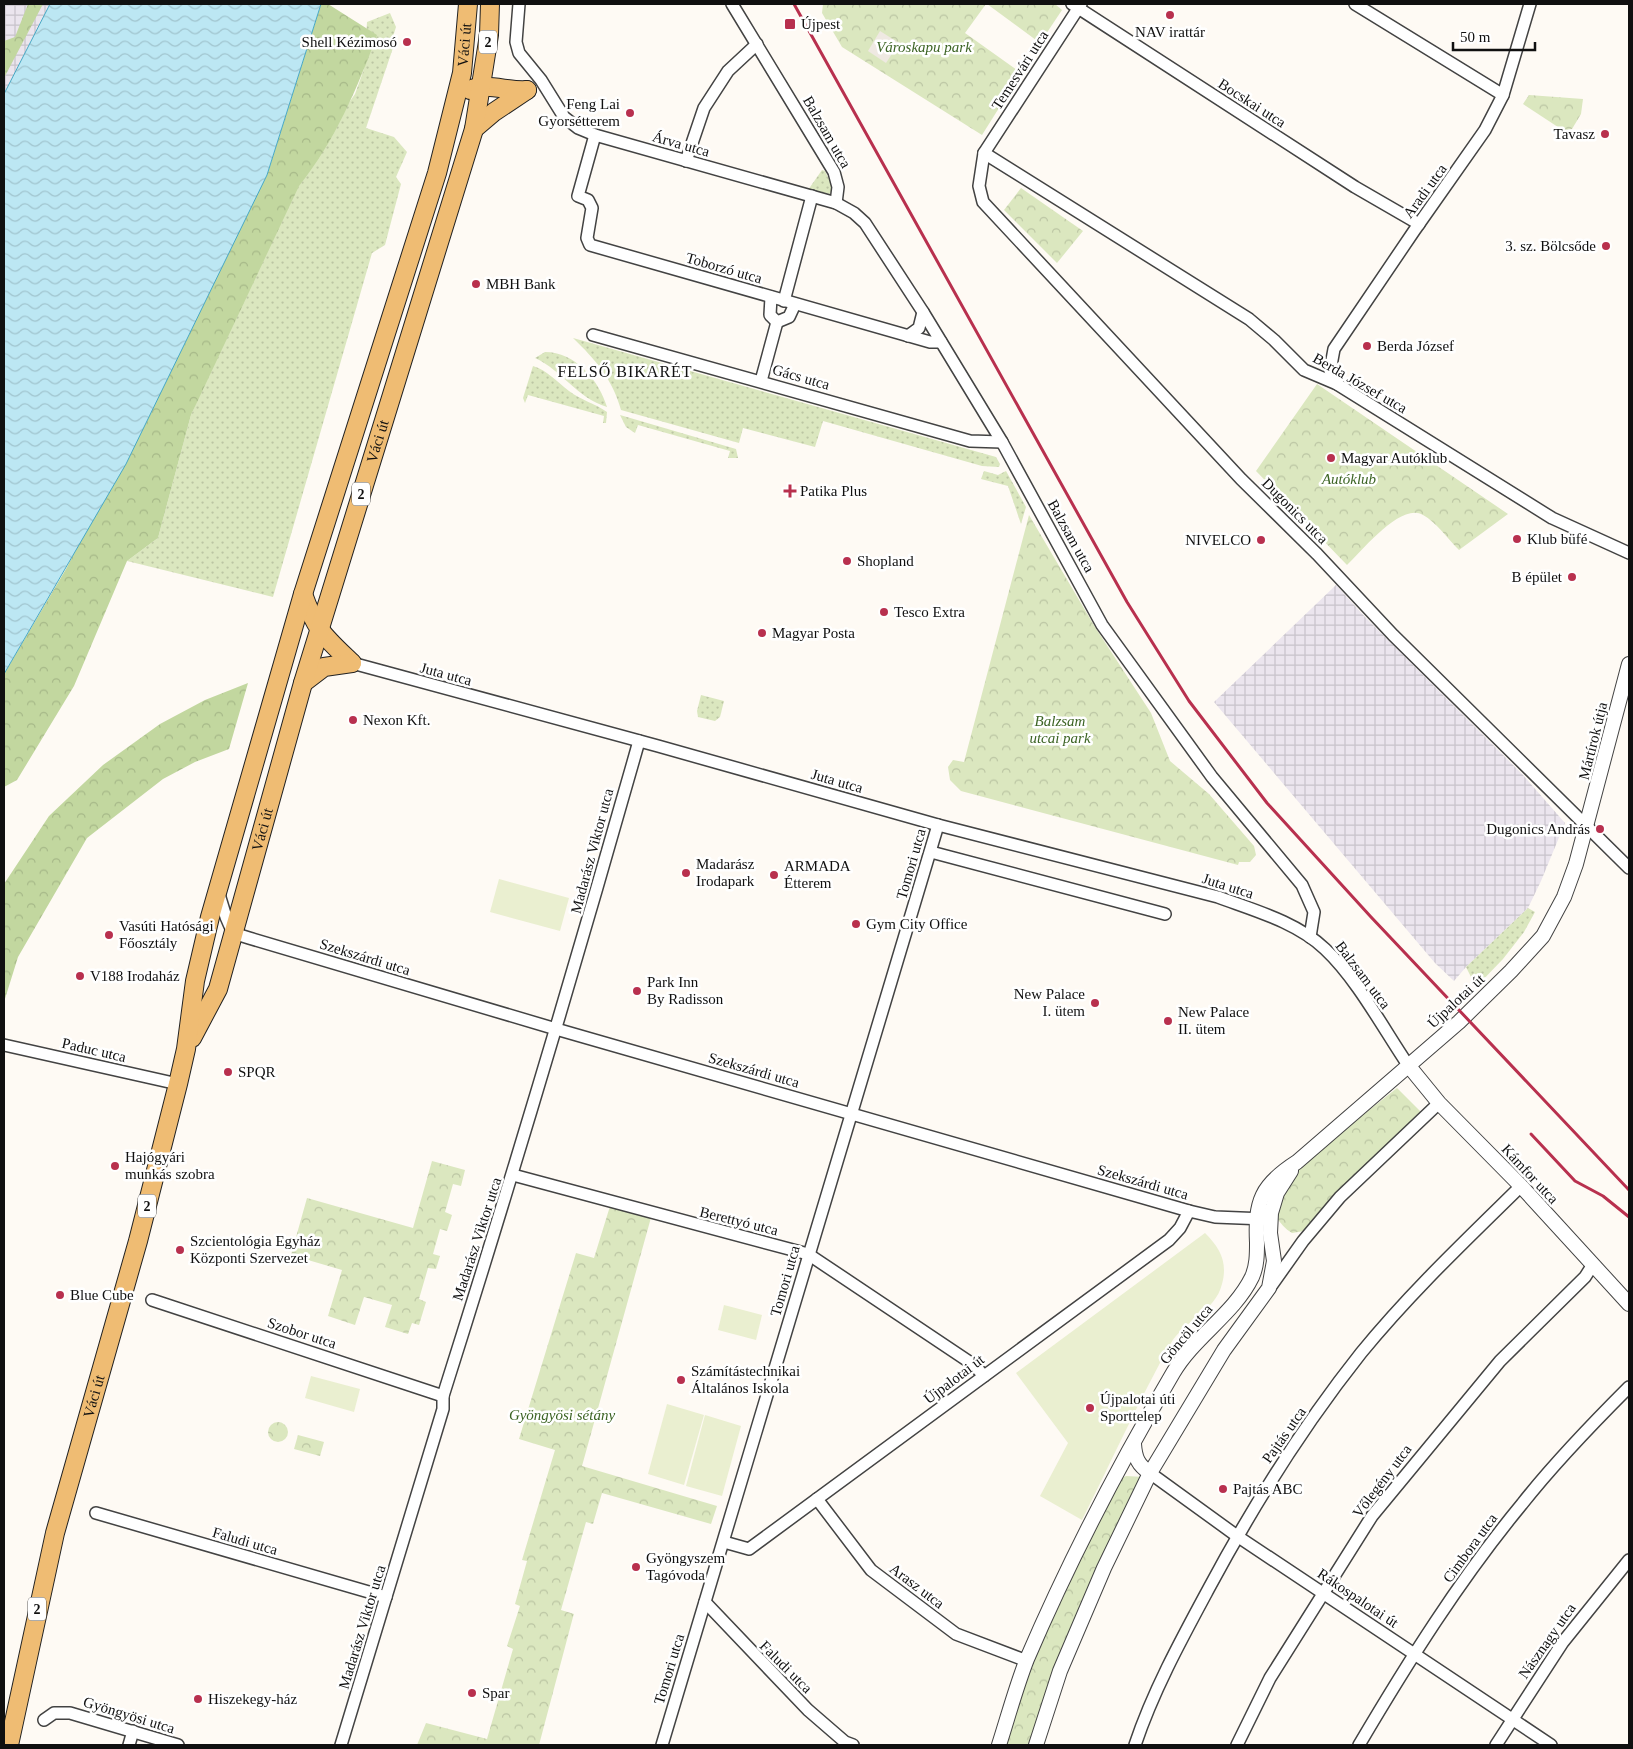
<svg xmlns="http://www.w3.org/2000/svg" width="1633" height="1749" font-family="Georgia,serif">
<defs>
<pattern id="industrial-grid" width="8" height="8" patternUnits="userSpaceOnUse" patternTransform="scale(1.25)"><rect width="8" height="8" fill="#ebe5ee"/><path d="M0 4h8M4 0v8" fill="none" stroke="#c8c3cb"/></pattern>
<pattern id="grass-dots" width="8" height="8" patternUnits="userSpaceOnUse" patternTransform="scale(1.25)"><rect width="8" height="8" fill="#dbe7bf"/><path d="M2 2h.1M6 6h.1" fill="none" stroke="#bbc5a3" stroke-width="1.8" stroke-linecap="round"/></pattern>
<pattern id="forest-crowns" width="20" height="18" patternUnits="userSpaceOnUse" patternTransform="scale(1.25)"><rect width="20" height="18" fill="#c2d79f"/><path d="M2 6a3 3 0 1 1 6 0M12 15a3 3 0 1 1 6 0" fill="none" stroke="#a6b888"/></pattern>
<pattern id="park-crowns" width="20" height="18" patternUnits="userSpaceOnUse" patternTransform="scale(1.25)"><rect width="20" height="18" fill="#dbe7bf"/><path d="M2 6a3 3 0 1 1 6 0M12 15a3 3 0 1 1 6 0" fill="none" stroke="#bbc5a3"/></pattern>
<pattern id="water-waves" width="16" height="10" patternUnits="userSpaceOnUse" patternTransform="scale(1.25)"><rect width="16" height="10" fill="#bce7f3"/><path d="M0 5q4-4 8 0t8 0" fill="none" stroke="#a1c5cf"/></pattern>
</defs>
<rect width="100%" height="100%" fill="#fefaf4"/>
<!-- industrial -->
<g fill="url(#industrial-grid)">
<path d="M4,4h46l-46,90z"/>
<path d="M1336,585l29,32 157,157 43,49 -24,58 -13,27 -62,59 -12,14 -19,-18 -221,-261z"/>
</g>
<!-- grass -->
<g fill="url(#grass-dots)">
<path d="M390,13l6,14 -5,16 3,2 -28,83 28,9 13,15 -11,25 5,7 -16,61 -13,8 -99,344 -146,-36 31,-23 33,-123 95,-221 69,-100 9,-25 3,-47z"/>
<path d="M822,170l3,1 8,16 -3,7 -22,-4z"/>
<path d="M573,338l423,119 4,7 -1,3 -17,-1 -159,-45 -8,26 -72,-19 -4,15 -118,-33c-8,-30 -26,-51 -48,-72z"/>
<path d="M545,352c30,0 54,28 62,55 -30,-9 -44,-36 -72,-49z"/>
<path d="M533,366c15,5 23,15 36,25 12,9 27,13 38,21l-1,11h-3l1,-7 -76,-21 -3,8 -2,-5z"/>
<path d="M620,415l116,34 2,9h-10l2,-7 -92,-26 -3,8 -9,-6z"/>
<path d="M984,471l14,4 8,-4 20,36 -5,17 -13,-38 -27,-7z"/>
<path d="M701,695l23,6 -4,16 -5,4 -17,-4 -1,-6z"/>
<path d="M1528,908l7,4 -11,20 -21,27 -27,28 -10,-20z"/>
</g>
<!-- forest -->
<g fill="url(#forest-crowns)">
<path d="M28,4h15l-39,74v-37l11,-4z"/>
<path d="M321,4h7l49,31c-20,54 -42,106 -78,151l-108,229 -33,123 -31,23 -53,125 -57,94 -13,7v-113l62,-105 201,-394z"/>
<path d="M248,683l-19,66 -34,13 -32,17 -76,59 -69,119 -14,45v-118l45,-68 54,-51 57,-41 45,-24z"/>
</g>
<!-- park -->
<g fill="url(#park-crowns)">
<path d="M823,4h163l-21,29 56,40 -39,62 -140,-88 -20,-34z"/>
<path d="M987,4h68l7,6 -22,33z"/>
<path d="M1529,95l54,4 -2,15 -9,15 -8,2 -41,-27z"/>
<path d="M1021,188l62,43 -26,32 -53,-53z"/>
<path d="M1317,384l191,130 -49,36c-11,-11 -23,-28 -36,-35 -22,-13 -60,35 -76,50l-91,-94z"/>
<path d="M1029,515l66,112 56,86 19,48 39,33 45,52 2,9 -6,7h-11l-1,3 -277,-74 -11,-11 -2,-13 5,-7 11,2z"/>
<path d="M1397,1088l24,24 -68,67 -43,51 -18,3c-16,-10 -23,-27 -20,-46z"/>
<path d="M432,1161l33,9 -4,16 -8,-2 -8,28 7,3 -5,16 -7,-2 -7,25 7,2 -4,13 -8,-1 -9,31 7,3 -7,23 -7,-2 -4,11 -23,-7 7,-22 -28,-8 -9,28 -27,-9 14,-46 -51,-15 16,-57 106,30z"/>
<path d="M611,1203l41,11 -70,252 135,40 -6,18 -109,-31 -9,31 -7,-2 -25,88 13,4 -1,3 -34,128h-122l9,-22 61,16 26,-90 -6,-3 13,-40 -5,-2 12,-43 -5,-1 33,-110 -36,-11 57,-186 18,5z"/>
<circle cx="278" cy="1432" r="10"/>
<path d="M298,1435l26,7 -4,14 -26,-7z"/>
<path d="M1126,1476l18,1 -111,268h-31l30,-89 88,-177z"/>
</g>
<!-- pitch -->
<g fill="#eaefd0">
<path d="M499,879l70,19 -9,33 -70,-19z"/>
<path d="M1205,1233c15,15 23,29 17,51 -7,28 -37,36 -51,59 -32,57 -60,119 -89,177l-42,-24 28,-53 -52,-70z"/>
<path d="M724,1305l38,10 -6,25 -38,-10z"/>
<path d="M311,1376l49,13 -6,23 -49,-14z"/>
<path d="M667,1404l37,11 -20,70 -36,-11z"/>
<path d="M705,1415l36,11 -19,70 -36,-10z"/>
</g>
<!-- plaza -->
<path fill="#efe9e2" d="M880,31l19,12 -13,20 -18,-12z"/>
<!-- water -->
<path fill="url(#water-waves)" stroke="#47a8c5" d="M50,4h271l-54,171 -141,289 -122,210v-580z"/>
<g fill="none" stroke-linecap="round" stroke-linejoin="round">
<defs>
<g id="minor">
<path d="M519,4l-3,38 3,11 22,27 23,37 14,11 17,7 241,68 18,10 11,10 58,89 79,130 100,183 110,152 90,108 12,27 -4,25"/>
<path d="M732,4l102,168 4,15 -2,16"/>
<path d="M1072,4l283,183 64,37"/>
<path d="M1081,4l-97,149 -5,33 4,16 258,277 76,75 76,81 236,233"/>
<path d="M1355,4l148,91"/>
<path d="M595,135l-17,61 10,4 4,8 -5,30 3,7 340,97h11"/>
<path d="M984,153l265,166 25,21 30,30 33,14 215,134 77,35"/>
<path d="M686,161l18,-53 24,-37 29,-27"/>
<path d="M771,297l-1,18 7,7 12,-5 6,-13"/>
<path d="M784,301l28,-105"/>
<path d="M593,335l377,106 32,1"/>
<path d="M908,336l11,-8 4,-16"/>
<path d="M761,381l16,-59"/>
<path d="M1337,384l-7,-13 4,-22 80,-118 71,-101 18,-35 27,-91"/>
<path d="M352,663l306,83 280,79 280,72c35,13 79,25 107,52 32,30 58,79 83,116"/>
<path d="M931,852l234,62"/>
<path d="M218,891l8,26 7,16 16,5 307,91 633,182 26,6 50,2"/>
<path d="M4,1045l174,39"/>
<path d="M513,1175l295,79 166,111 10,11"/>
<path d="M1269,1289l34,-48 37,-44 99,-94"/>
<path d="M152,1300l291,96"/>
<path d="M1150,1473l87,63 314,209"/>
<path d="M817,1499l54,71 85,64 71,27"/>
<path d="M96,1513l290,84"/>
<path d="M724,1542l25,7 420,-309 11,-12 9,-17"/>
<path d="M705,1602l103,108 37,32 8,3"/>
<path d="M44,1720l10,-7h16l108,32"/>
<path d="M129,1745l4,-14"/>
<path d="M341,1745l102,-336v-13c69,-218 134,-436 196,-655"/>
<path d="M662,1745l276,-920"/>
<path d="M1135,1745c18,-54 47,-107 74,-157 44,-82 94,-162 152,-235 49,-60 105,-113 160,-167"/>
<path d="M1237,1745l33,-67 102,-162 128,-155 85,-84 7,-11"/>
<path d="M1359,1745c49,-83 101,-166 163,-241 33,-42 70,-80 107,-117"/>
<path d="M1496,1745l67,-103 66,-82"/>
</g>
<g id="tertiary">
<path d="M1408,1065l31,38 82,83 108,118"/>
<path d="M1134,1444c1,14 4,21 16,29"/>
<path d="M999,1745c9,-28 17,-58 28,-86 42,-98 92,-194 146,-286 21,-36 61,-59 79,-96 5,-11 5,-23 5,-34 -2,-42 4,-58 40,-81l162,-140 52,-51 32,-35 21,-39 12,-33 53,-200"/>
<path d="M1036,1745l24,-74 44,-103 46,-95 74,-123 45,-62 5,-27 -4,-28 1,-20 6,-20 14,-22"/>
</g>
<g id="primary">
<path d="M470,90c16,-8 39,2 57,0"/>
<path d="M474,129l20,-17 33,-22"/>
<path d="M303,594c13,37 22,43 49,69"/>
<path d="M303,683l21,-16 28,-4"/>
<path id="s1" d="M192,1038l26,-49 85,-306 171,-554 15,-94 1,-31"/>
<path id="s2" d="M9,1745l46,-212 83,-292 40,-157 8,-35 9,-68 15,-64 93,-323 134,-421 25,-100 6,-69"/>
</g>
</defs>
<!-- minor casing -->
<use href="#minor" stroke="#434343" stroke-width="14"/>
<!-- tertiary casing -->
<use href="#tertiary" stroke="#434343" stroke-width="16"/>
<!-- primary casing -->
<use href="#primary" stroke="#212121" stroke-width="20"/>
<!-- minor -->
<use href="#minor" stroke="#fff" stroke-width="11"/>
<!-- tertiary -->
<use href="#tertiary" stroke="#fff" stroke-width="14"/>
<!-- primary -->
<use href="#primary" stroke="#efbc73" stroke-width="18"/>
<!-- rail -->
<g stroke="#b8304e" stroke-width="3">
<path d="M794,4l333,598 62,99 78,102 104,114 258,273"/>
<path d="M1531,1134l44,47 28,15 26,21"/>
</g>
</g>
<!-- markers -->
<g fill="#b8304e" stroke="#fff" stroke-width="2">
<circle cx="1170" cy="15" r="5"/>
<rect x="784" y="18" width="12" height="12" rx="2.5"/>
<circle cx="407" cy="42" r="5"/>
<circle cx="630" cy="113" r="5"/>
<circle cx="1605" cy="134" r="5"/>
<circle cx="1606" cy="246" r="5"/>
<circle cx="476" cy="284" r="5"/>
<circle cx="1367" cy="346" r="5"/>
<circle cx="1331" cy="458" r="5"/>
<path d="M787.5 483.5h5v5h5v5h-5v5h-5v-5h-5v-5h5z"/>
<circle cx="1517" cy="539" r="5"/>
<circle cx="1261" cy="540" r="5"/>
<circle cx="847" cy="561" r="5"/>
<circle cx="1572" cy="577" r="5"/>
<circle cx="884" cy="612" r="5"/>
<circle cx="762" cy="633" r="5"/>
<circle cx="353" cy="720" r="5"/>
<circle cx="1600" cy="829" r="5"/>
<circle cx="686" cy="873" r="5"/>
<circle cx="774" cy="875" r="5"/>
<circle cx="856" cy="924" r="5"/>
<circle cx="109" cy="935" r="5"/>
<circle cx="80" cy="976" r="5"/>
<circle cx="637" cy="991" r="5"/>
<circle cx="1095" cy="1003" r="5"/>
<circle cx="1168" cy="1021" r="5"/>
<circle cx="228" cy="1072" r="5"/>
<circle cx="115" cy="1166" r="5"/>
<circle cx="180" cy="1250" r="5"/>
<circle cx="60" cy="1295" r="5"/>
<circle cx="681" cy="1380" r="5"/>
<circle cx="1090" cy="1408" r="5"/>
<circle cx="1223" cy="1489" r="5"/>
<circle cx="636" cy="1567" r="5"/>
<circle cx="472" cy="1693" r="5"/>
<circle cx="198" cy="1699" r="5"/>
</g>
<g text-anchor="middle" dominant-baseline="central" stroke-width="5" stroke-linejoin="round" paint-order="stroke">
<!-- shield labels -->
<g fill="#fff" stroke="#585858" stroke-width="1">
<rect x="479" y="30.5" width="18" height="23" rx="4"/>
<rect x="352" y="482.5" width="18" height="23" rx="4"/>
<rect x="138" y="1194.5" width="18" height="23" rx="4"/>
<rect x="28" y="1597.5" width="18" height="23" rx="4"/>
</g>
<g font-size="14" font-weight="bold" fill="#101010">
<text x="488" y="42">2</text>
<text x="361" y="494">2</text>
<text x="147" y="1206">2</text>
<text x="37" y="1609">2</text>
</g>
<!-- poi labels -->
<g font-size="15" fill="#101010" stroke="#fff" text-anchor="start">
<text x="801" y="24">Újpest</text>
<text x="1170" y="32" text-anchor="middle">NAV irattár</text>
<text x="397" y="42" text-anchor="end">Shell Kézimosó</text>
<text x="620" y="104" text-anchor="end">Feng Lai<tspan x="620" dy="17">Gyorsétterem</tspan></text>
<text x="1595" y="134" text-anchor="end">Tavasz</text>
<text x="1596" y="246" text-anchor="end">3. sz. Bölcsőde</text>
<text x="486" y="284">MBH Bank</text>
<text x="1377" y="346">Berda József</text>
<text x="1341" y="458">Magyar Autóklub</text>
<text x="800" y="491">Patika Plus</text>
<text x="1527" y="539">Klub büfé</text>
<text x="1251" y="540" text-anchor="end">NIVELCO</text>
<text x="857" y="561">Shopland</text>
<text x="1562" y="577" text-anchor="end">B épület</text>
<text x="894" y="612">Tesco Extra</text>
<text x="772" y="633">Magyar Posta</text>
<text x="363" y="720">Nexon Kft.</text>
<text x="1590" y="829" text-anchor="end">Dugonics András</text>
<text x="696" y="864">Madarász<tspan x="696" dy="17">Irodapark</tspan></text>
<text x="784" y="866">ARMADA<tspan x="784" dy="17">Étterem</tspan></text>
<text x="866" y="924">Gym City Office</text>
<text x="119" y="926">Vasúti Hatósági<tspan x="119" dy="17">Főosztály</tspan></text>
<text x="90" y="976">V188 Irodaház</text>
<text x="647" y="982">Park Inn<tspan x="647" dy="17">By Radisson</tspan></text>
<text x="1085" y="994" text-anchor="end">New Palace<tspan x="1085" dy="17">I. ütem</tspan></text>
<text x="1178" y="1012">New Palace<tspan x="1178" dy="17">II. ütem</tspan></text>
<text x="238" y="1072">SPQR</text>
<text x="125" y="1157">Hajógyári<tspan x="125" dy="17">munkás szobra</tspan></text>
<text x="190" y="1241">Szcientológia Egyház<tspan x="190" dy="17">Központi Szervezet</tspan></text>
<text x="70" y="1295">Blue Cube</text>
<text x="691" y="1371">Számítástechnikai<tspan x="691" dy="17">Általános Iskola</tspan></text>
<text x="1100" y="1399">Újpalotai úti<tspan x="1100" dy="17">Sporttelep</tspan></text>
<text x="1233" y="1489">Pajtás ABC</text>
<text x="646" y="1558">Gyöngyszem<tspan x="646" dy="17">Tagóvoda</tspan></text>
<text x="482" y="1693">Spar</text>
<text x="208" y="1699">Hiszekegy-ház</text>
</g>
<!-- street labels -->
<g font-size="15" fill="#101010" stroke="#fff">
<text stroke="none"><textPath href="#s2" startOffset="1762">Váci út</textPath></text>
<text transform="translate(1020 70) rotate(-57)">Temesvári utca</text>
<text transform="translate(1252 103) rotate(33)">Bocskai utca</text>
<text transform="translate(827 132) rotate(60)">Balzsam utca</text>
<text transform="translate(681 144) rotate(16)">Árva utca</text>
<text transform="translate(1425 191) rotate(-54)">Aradi utca</text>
<text transform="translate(724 268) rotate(16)">Toborzó utca</text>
<text transform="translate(801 377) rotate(16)">Gács utca</text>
<text transform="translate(1360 383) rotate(30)">Berda József utca</text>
<text stroke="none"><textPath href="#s1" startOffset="626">Váci út</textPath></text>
<text transform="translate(1295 511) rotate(45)">Dugonics utca</text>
<text transform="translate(1071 536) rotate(61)">Balzsam utca</text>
<text transform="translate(446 674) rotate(15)">Juta utca</text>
<text transform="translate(1593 741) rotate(-76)">Mártírok útja</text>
<text transform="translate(837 781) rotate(16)">Juta utca</text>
<text stroke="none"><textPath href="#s1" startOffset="221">Váci út</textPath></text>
<text transform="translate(592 851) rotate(-75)">Madarász Viktor utca</text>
<text transform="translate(911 864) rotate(-74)">Tomori utca</text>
<text transform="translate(1228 886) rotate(18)">Juta utca</text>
<text transform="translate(365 957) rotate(17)">Szekszárdi utca</text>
<text transform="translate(1363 975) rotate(53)">Balzsam utca</text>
<text transform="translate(1456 1001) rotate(-43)">Újpalotai út</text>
<text transform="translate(94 1050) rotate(13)">Paduc utca</text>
<text transform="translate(754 1070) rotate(16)">Szekszárdi utca</text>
<text transform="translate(1530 1174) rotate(47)">Kámfor utca</text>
<text transform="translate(1143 1182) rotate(16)">Szekszárdi utca</text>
<text transform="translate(739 1221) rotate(14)">Berettyó utca</text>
<text transform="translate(477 1239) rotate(-72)">Madarász Viktor utca</text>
<text transform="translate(785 1281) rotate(-74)">Tomori utca</text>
<text transform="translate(302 1333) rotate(18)">Szobor utca</text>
<text transform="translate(1186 1334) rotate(-50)">Göncöl utca</text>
<text transform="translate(954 1379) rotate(-37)">Újpalotai út</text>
<text stroke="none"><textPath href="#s2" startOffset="359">Váci út</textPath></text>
<text transform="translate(1284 1435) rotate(-55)">Pajtás utca</text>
<text transform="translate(1382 1481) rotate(-53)">Vőlegény utca</text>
<text transform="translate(245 1541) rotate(16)">Faludi utca</text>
<text transform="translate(1470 1548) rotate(-54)">Cimbora utca</text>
<text transform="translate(917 1586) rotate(37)">Arasz utca</text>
<text transform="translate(1358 1598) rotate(34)">Rákospalotai út</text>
<text transform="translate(362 1627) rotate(-73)">Madarász Viktor utca</text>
<text transform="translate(1547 1641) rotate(-55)">Násznagy utca</text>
<text transform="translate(786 1667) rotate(45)">Faludi utca</text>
<text transform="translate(669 1669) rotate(-73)">Tomori utca</text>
<text transform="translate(129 1715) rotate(17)">Gyöngyösi utca</text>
</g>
<!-- park labels -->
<g font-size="15" font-style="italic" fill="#3c6424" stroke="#fff">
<text x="924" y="47">Városkapu park</text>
<text x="1349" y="479">Autóklub</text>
<text x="1060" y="721">Balzsam<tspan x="1060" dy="17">utcai park</tspan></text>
<text x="562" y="1415">Gyöngyösi sétány</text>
</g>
<!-- neighbourhood labels -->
<g font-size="16" letter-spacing="1" fill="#101010" stroke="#fff">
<text x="625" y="371">FELSŐ BIKARÉT</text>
</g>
</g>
<!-- border -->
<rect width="1633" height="1749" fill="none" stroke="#101010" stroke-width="10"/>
<!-- scale -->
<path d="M1453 42v8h82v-8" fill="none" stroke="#101010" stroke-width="2.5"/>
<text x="1460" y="42" font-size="15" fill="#101010" stroke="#ffffff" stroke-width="4" paint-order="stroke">50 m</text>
</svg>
